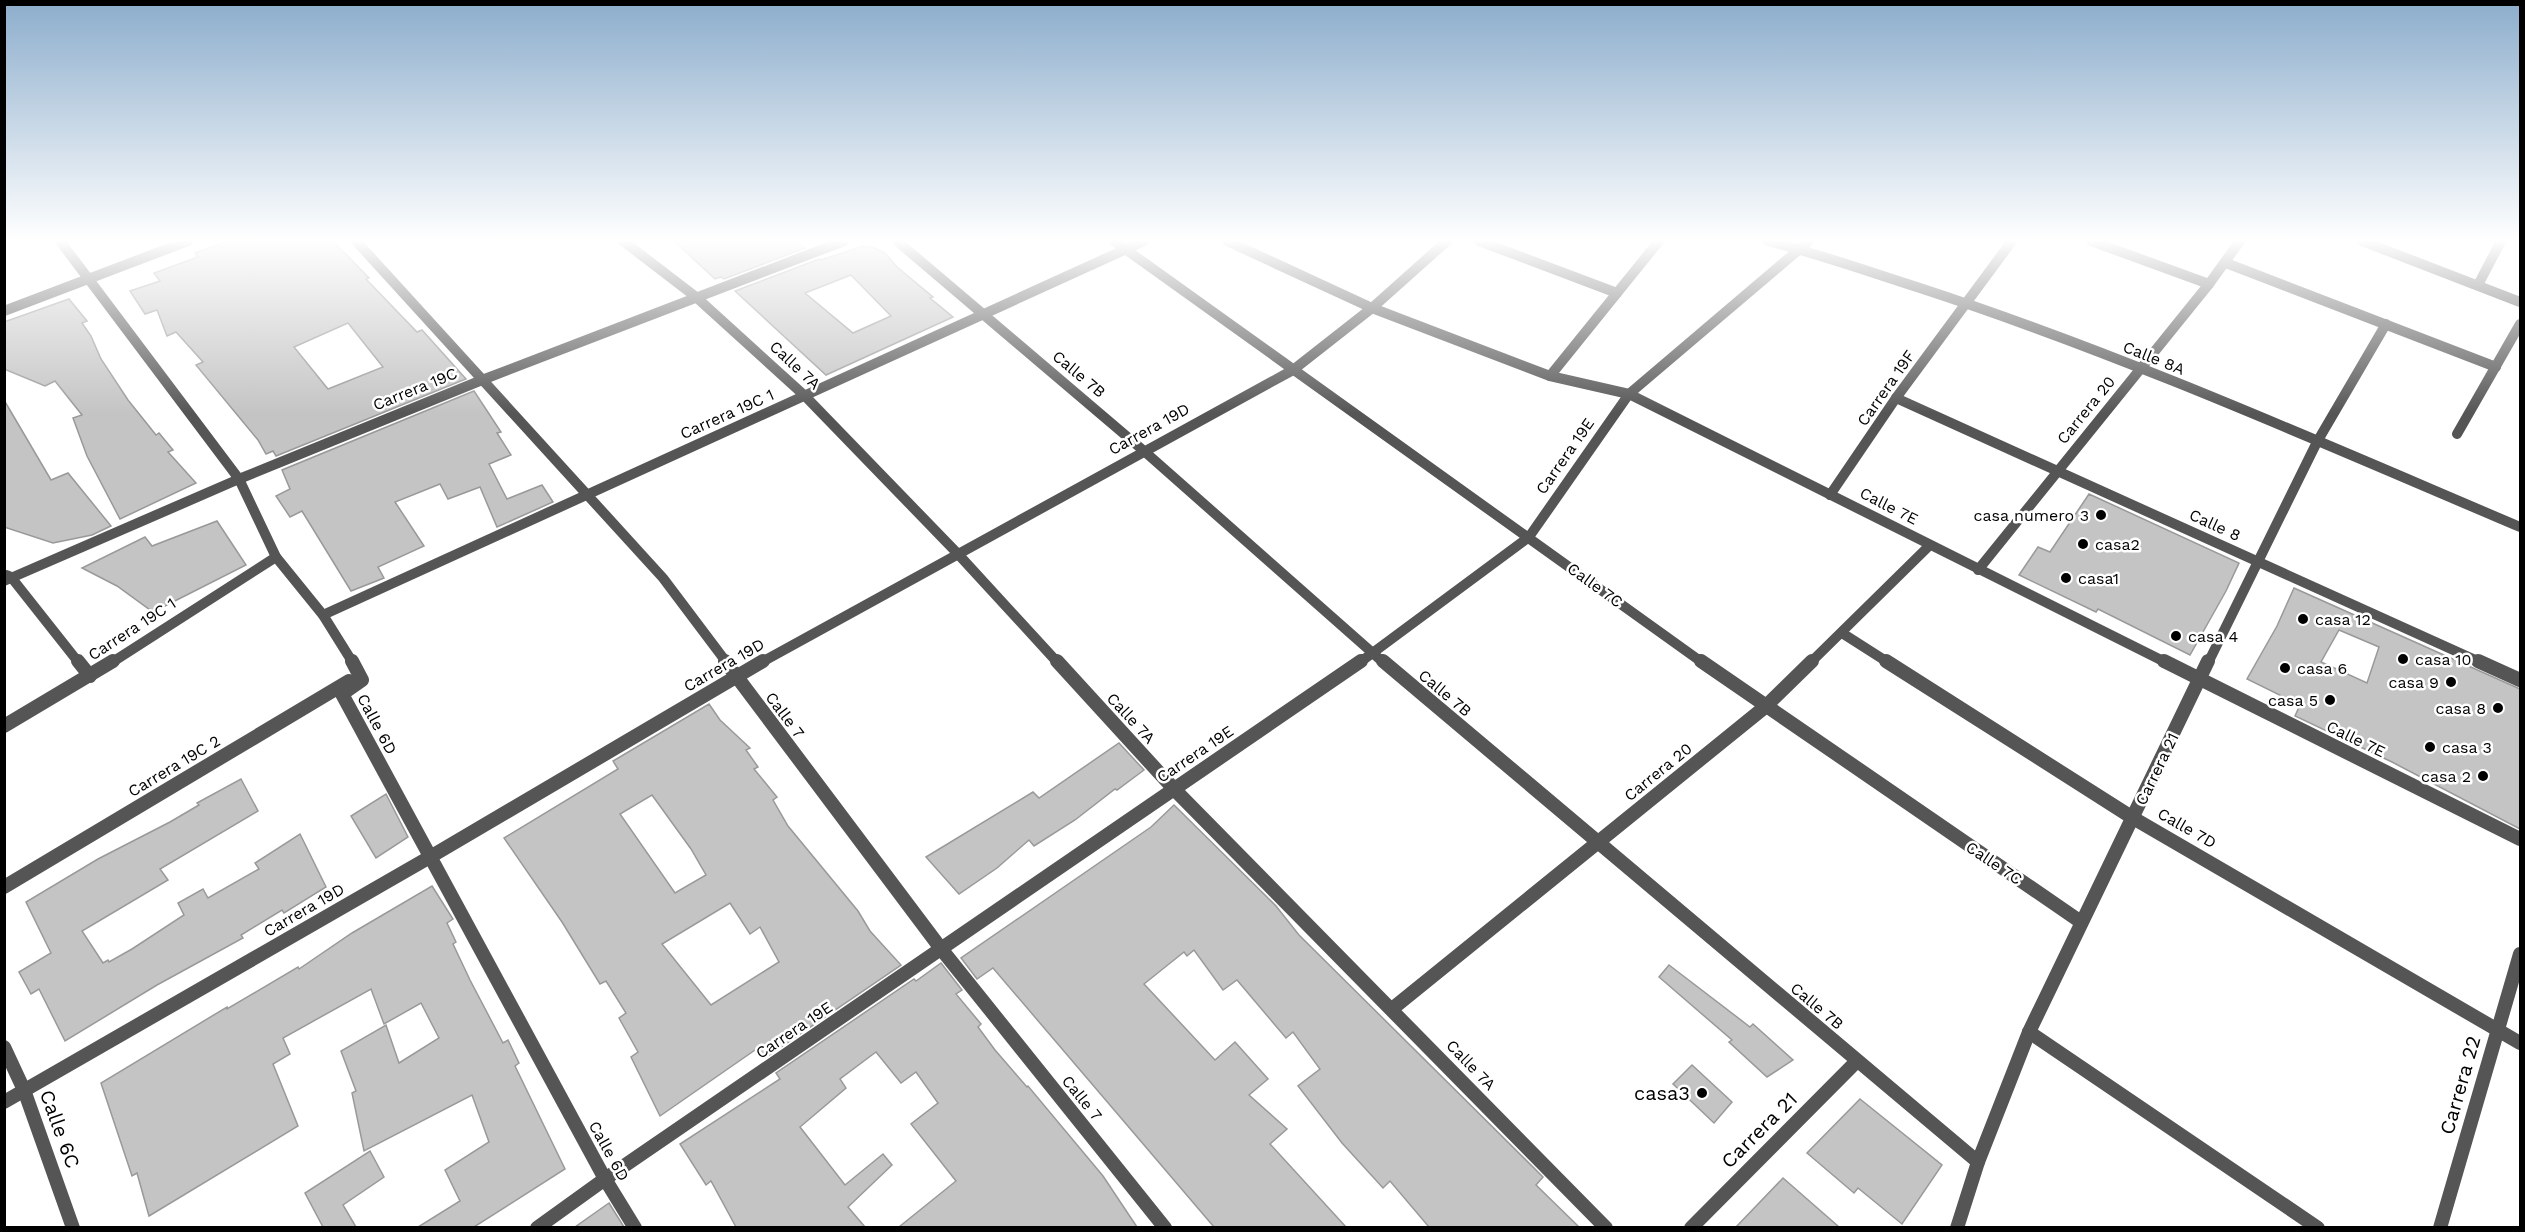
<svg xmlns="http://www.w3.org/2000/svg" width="2525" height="1232" font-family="'Work Sans',sans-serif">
<rect width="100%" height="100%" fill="#fff"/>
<!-- building -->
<g fill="#c4c4c4" stroke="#999" stroke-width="1.5" fill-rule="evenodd">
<path d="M227,241h106l36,37 -3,1 51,53 5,-2 44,49 -190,77 -3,-5 -7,3 -8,-14 -62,-75 7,-3 -27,-30 -9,4 -10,-26 -12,4 -15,-23 30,-10 -6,-8 44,-16 -3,-4zM348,323l35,44 -55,22 -34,-42z"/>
<path d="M674,241h121l10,7 -81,31 -3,-2 -6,2z"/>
<path d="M863,246l12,2 10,5 12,14 36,30 -3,1 23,19 -127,58 -91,-84 84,-32 2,1zM851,275l40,41 -38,17 -48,-40z"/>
<path d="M69,299l18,22 -5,2 9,13 10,23 27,41 28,35 3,-2 14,17 -5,2 28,31 -76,36 -33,-63 -14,-38 9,-3 -27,-34 -10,5 -41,-17v-47z"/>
<path d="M474,391l27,41 -4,1 14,22 -22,9 18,35 35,-14 11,17 -56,25 -17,-40 -32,12 -8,-15 -45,18 29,44 -46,21 6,11 -33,13 -49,-80 -12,6 -14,-21 14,-7 -8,-19z"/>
<path d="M4,400l47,80 17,-7 43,53 -19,9 -39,8 -49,-16z"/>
<path d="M2089,494l150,69 -13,28 -36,64 -92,-46 -2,3 -77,-37 19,-28 12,5z"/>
<path d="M217,521l29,44 -93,47 -36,-26 -35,-18 63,-31 7,9z"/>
<path d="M2294,588l226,101v140l-128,-67 -97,-46 5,-11 -53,-26 30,-53zM2339,630l40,17 -12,36 -46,-21z"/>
<path d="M709,704l11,16 30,28 -4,2 12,17 -4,2 23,28 -4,3 15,26 70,85 12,20 31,34 -136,93 -7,-10 -98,68 -29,-59 7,-5 -19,-34 7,-5 -20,-32 -6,3 -38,-62 -58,-84 114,-69 -5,-8zM652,795l39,54 15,26 -31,18 -55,-79zM730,903l20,31 10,-7 19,35 -68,43 -49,-61z"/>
<path d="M1119,743l25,27 -27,20 -2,-1 -40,31 -41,26 -5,-6 -32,28 -38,26 -33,-37 107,-65 6,6z"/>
<path d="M241,779l17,32 -98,58 8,11 -86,51 21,32 5,-3 1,2 23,-13 52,-34 -6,-12 25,-14 5,9 51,-29 -4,-6 45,-29 26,53 -42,26 -2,-3 -41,25 2,3 -86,47 -92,56 -26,-52 -8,5 -12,-22 32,-19 -25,-51 72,-43 72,-37 29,-17 -2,-2z"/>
<path d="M386,794l22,43 -32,21 -25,-42z"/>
<path d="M1174,805l102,101 23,29 244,242 -7,8 43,42h-150l-39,-46 -7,7 -41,-45 -44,-57 22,-17 -27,-37 -7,6 -49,-58 -14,10 -29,-40 -7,6 -3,-4 -40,32 71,76 20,-18 33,37 -19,16 38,34 -17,15 76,83h-132l-221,-259 -16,11 -16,-21 190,-131z"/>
<path d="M432,886l21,33 -6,4 9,19 -3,2 17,36 33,63 5,-3 11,23 -4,3 50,103 -91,58h-56l42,-26 -15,-31 44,-28 -17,-47 -108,56 -12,-58 4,-2 -15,-40 45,-26 13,38 40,-25 -18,-35 -37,21 -13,-35 -88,49 7,16 -17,10 25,62 -149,90 -12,-43 -5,3 -31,-93 126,-76v2l71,-42 1,2 53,-36z"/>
<path d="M941,963l21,27 -6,4 25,30 -3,3 17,23 32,37 1,-1 75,90 34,51h-238l57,-46 -45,-57 27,-21 -22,-31 -15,11 -25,-31 -36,27 6,9 -46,39 45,58 38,-31 9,11 -44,42 17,20h-129l-25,-46 -5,4 -26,-41 100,-65 -4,-6 138,-94 2,2z"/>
<path d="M1669,965l81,62 3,-3 40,36 -26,17 -38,-35 3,-2 -73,-63z"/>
<path d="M1692,1065l40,37 -18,21 -41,-39z"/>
<path d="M1860,1099l82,66 -40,59 -44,-36 -4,5 -47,-40z"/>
<path d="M370,1151l14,26 -41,28 13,22h-33l-18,-34z"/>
<path d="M1783,1178l56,49h-103z"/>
<path d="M609,1203l15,24h-49z"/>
</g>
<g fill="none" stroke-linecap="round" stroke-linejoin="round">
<!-- minor-far1 -->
<g stroke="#555" stroke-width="10">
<path d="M60,241l179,238 37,78 47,58 30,48"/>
<path d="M356,241l307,337 64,85"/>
<path d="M623,241l73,56 109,99 153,158 100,109"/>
<path d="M897,241l247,210 240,212"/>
<path d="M1114,241l589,422"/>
<path d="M1227,241l145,67 178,68 79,18 538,269"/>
<path d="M1479,241l138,52"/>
<path d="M1768,241c51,13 102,31 152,47 205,67 402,155 600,239"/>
<path d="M2091,241l118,43"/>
<path d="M2362,241l158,61"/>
<path d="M2226,263l270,104"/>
<path d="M2478,285l23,-44"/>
<path d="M4,311l184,-70"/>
<path d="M1550,376l109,-135"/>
<path d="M1896,398l586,265"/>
<path d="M2457,434l63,-110"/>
<path d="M1830,495l66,-97 116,-157"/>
<path d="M1978,570l231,-286 31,-43"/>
<path d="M6,575l5,2 68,86"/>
<path d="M4,581l235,-102 243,-99 362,-139"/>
<path d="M323,615l821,-374"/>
<path d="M1842,633l47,30"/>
<path d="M111,663l165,-106"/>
<path d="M1359,663l170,-126 100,-143 180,-153"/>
<path d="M1810,663l120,-118"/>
<path d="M2208,663l109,-221 69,-118"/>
</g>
<!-- minor -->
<g stroke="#555" stroke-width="14">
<path d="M78,661l12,15"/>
<path d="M352,661l10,19 -20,14 263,485 30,49"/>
<path d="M725,661l217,289 223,278"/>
<path d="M1057,661l117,128 432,439"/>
<path d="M1383,661l595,501"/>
<path d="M1701,661l380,261"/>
<path d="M1886,661l247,157 387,225"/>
<path d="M2164,661l356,178"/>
<path d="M2478,661l42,19"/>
<path d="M4,726l109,-65"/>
<path d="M4,887l345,-206"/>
<path d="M1392,1009l373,-302 47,-46"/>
<path d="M2029,1032l289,196"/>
<path d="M4,1047l20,43 49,138"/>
<path d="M537,1228l68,-49 756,-518"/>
<path d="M1691,1228l166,-167"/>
<path d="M1957,1228l21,-66 51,-130 179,-371"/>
<path d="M2440,1228l80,-274"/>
</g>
<!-- tertiary-far1 -->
<path stroke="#555" stroke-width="10" d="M760,663l533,-293 79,-62 75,-67"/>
<!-- tertiary -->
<path stroke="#555" stroke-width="14" d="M4,1102l426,-245 333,-196"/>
</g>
<!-- sky -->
<linearGradient id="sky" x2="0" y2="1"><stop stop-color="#8cadcc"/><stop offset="0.58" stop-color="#fff"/><stop offset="1" stop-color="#fff" stop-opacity="0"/></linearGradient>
<rect width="2525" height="414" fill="url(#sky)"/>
<!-- markers -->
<g fill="#000" stroke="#fff" stroke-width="2">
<circle cx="2101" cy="515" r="6"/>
<circle cx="2083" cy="544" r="6"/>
<circle cx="2066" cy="578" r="6"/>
<circle cx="2303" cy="619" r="6"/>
<circle cx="2176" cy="636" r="6"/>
<circle cx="2403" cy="659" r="6"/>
<circle cx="2285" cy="668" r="6"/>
<circle cx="2451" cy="682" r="6"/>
<circle cx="2330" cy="700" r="6"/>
<circle cx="2498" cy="708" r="6"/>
<circle cx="2430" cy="747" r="6"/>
<circle cx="2483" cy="776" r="6"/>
<circle cx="1702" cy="1093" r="6"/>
</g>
<g text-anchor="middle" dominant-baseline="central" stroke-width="5" stroke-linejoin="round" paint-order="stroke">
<!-- street labels -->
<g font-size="16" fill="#000" stroke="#fff">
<text transform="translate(2154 358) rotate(22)">Calle 8A</text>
<text transform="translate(795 365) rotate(43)">Calle 7A</text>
<text transform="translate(1079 374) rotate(40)">Calle 7B</text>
<text transform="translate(1886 388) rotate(-55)">Carrera 19F</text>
<text transform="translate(415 389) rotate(-22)">Carrera 19C</text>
<text transform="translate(2086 410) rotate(-51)">Carrera 20</text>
<text transform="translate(727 414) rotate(-24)">Carrera 19C 1</text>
<text transform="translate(1149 429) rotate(-29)">Carrera 19D</text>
<text transform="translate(1565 456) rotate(-55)">Carrera 19E</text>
<text transform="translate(1889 506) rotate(27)">Calle 7E</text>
<text transform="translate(2215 525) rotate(25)">Calle 8</text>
<text transform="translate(1595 585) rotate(36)">Calle 7C</text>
<text transform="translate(132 629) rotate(-33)">Carrera 19C 1</text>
<text transform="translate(724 665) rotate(-30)">Carrera 19D</text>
<text transform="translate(1445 693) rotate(40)">Calle 7B</text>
<text transform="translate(785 715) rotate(53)">Calle 7</text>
<text transform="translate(1131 718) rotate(47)">Calle 7A</text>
<text transform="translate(377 724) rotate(62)">Calle 6D</text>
<text transform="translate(2356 739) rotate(26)">Calle 7E</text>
<text transform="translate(1195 754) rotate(-34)">Carrera 19E</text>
<text transform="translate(174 766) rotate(-31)">Carrera 19C 2</text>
<text transform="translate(2157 769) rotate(-64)">Carrera 21</text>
<text transform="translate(1658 772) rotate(-39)">Carrera 20</text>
<text transform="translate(2187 828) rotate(30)">Calle 7D</text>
<text transform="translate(1994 863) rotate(34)">Calle 7C</text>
<text transform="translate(304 910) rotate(-30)">Carrera 19D</text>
<text transform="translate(1817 1006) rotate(40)">Calle 7B</text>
<text transform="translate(794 1030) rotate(-34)">Carrera 19E</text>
<text transform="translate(1471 1065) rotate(46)">Calle 7A</text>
<text transform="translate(1082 1098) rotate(51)">Calle 7</text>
<text transform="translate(609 1151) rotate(61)">Calle 6D</text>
</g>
<!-- poi labels -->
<g font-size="16" fill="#000" stroke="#fff" text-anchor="start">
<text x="2089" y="515" text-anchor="end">casa numero 3</text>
<text x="2095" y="544">casa2</text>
<text x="2078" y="578">casa1</text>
<text x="2315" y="619">casa 12</text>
<text x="2188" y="636">casa 4</text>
<text x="2415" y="659">casa 10</text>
<text x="2297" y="668">casa 6</text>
<text x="2439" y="682" text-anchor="end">casa 9</text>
<text x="2318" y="700" text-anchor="end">casa 5</text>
<text x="2486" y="708" text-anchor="end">casa 8</text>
<text x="2442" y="747">casa 3</text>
<text x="2471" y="776" text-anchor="end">casa 2</text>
</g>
<!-- near-street labels -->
<g font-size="20" fill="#000" stroke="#fff">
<text transform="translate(2460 1085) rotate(-74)">Carrera 22</text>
<text transform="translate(60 1129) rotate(70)">Calle 6C</text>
<text transform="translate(1759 1130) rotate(-45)">Carrera 21</text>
</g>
<!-- near-poi labels -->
<g font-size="20" fill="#000" stroke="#fff" text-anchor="end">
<text x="1690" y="1093">casa3</text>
</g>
</g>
<!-- border -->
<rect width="2525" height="1232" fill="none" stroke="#000000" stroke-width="12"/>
</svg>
